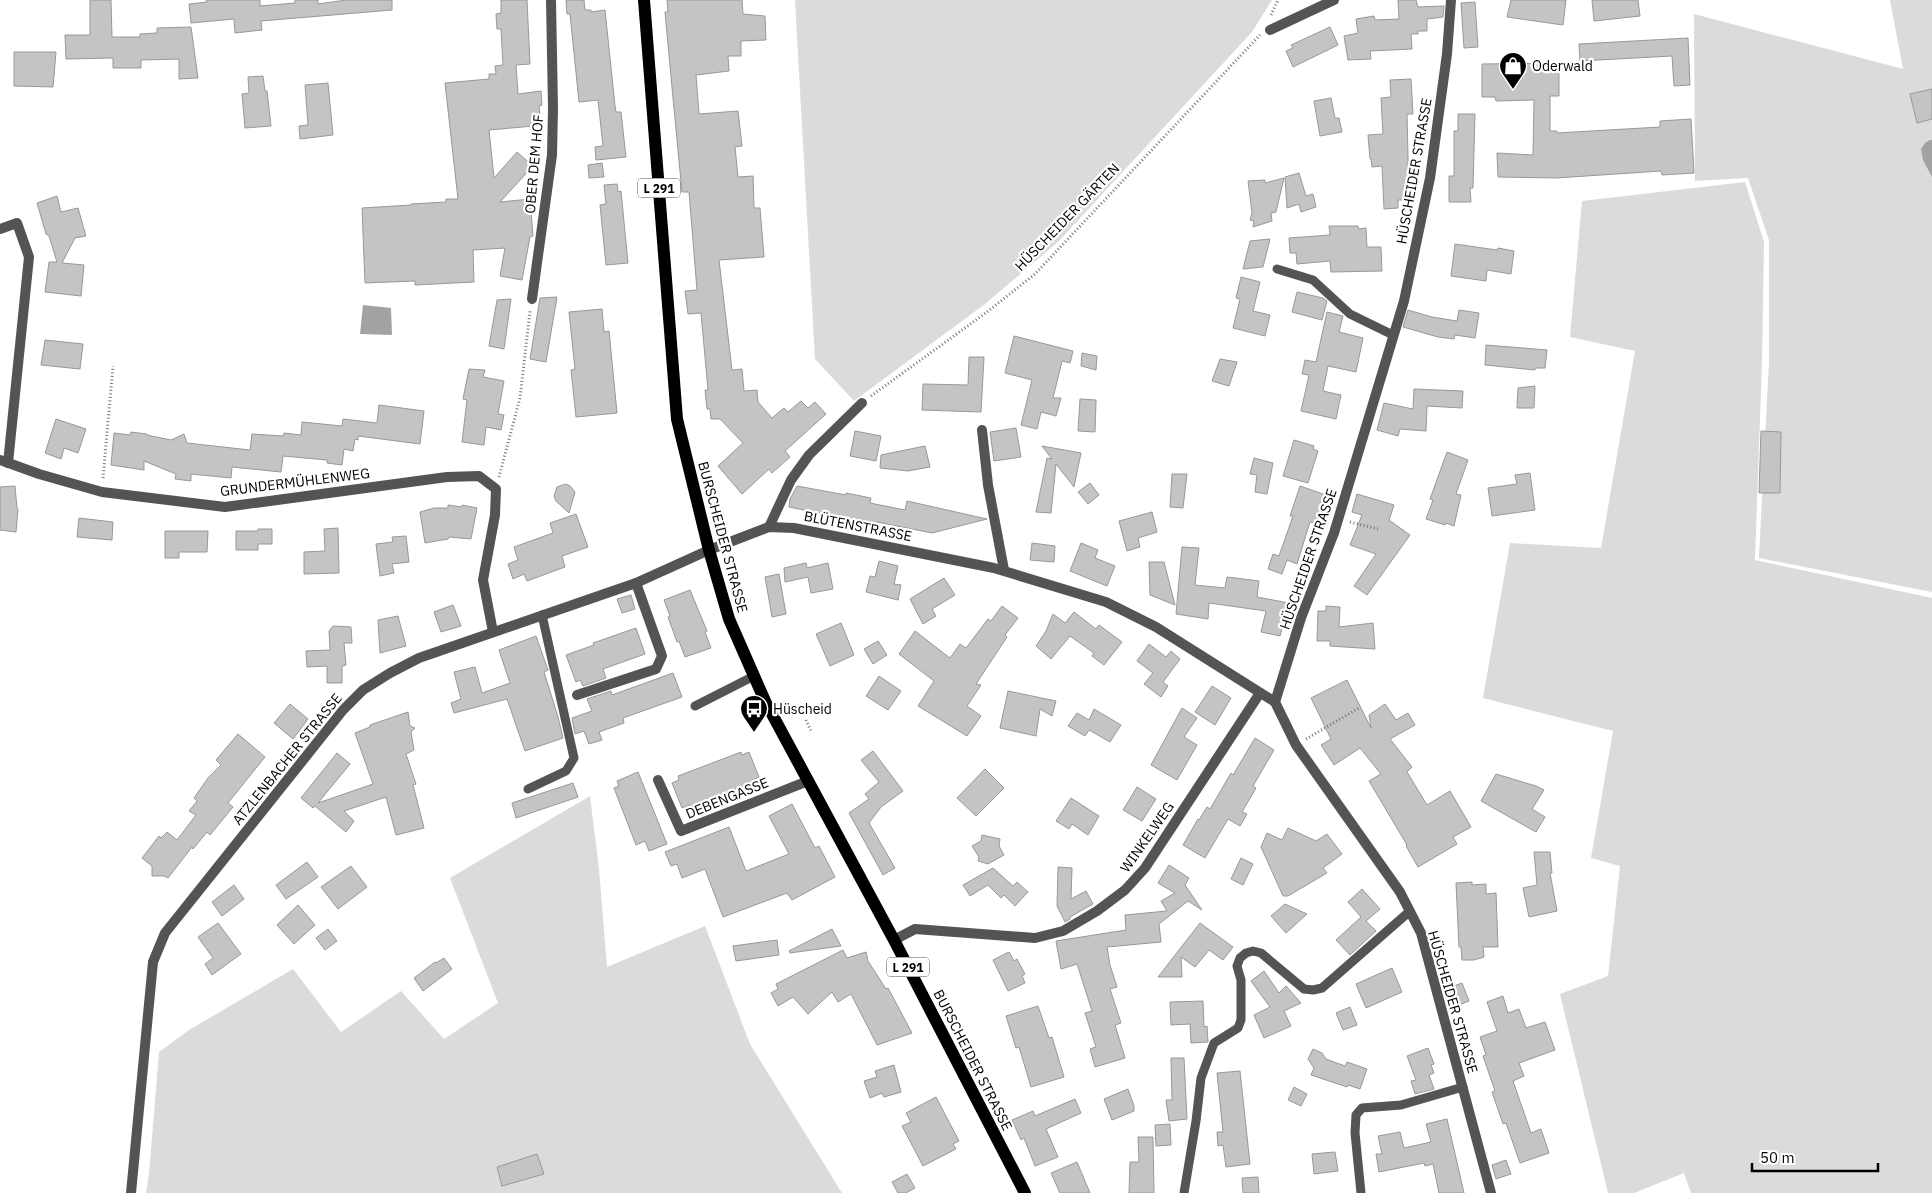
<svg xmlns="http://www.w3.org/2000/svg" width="1932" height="1193" font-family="'IBM Plex Sans',sans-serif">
<rect width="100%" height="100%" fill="#fff"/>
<!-- green -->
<g fill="#dbdbdb">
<path d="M795,0h477l-20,32 -194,210 -73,62 -131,97 -39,-42z"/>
<path d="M1890,0h42v592l-173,-34 10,-197v-121l-21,-62 -53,3 -1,-167 209,55z"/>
<path d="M1745,182l19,60 -2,120 -7,198 177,38v595h-241l-7,-20 -50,20h-26l-48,-199 48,-18 12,-110 -29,-8 22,-127 -130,-33 27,-155 91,5 34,-197 -65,-14 12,-136z"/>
<path d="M590,796l9,73 8,98 98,-41 45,118 92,149h-696l3,-19 10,-122 30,-22 104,-61 48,63 60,-41 43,48 54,-36 -48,-125z"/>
</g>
<!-- water -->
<g fill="#a2a2a2">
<path d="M1930,140h2v37l-9,-17 -2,-11 4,-6z"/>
<path d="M363,305l28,3 1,27 -32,-1z"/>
</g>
<!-- building -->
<g fill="#c4c4c4" stroke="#989898">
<path d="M90,0h21l1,37h28v-3l17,-1v-5l34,-1 7,51 -19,1v-20l-38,1v8h-28v-10l-47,1 -1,-24h25z"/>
<path d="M206,0h54v6l35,-3v-3h23v4l28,-4h46v10l-131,11 1,9 -27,3 -1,-14 -43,4 -2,-19 18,-2z"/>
<path d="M501,0h26l3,64 -14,1 2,29 23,-3 1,14 -3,1 1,9 -6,11 -45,4 5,48 23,-26 16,14 -33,36 30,-3 3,37 -3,1 -8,43 -22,-4 5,-28 -32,2 1,32 -59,3v-4l-50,2 -3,-75 49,-3v-1l35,-2v-3h12l-13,-116 44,-4v-5h7l-1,-8 8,-1 -2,-36h-4l-1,-15 5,-1z"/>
<path d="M566,0h18l1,10h6v2l14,-2 10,96 1,6h5l5,45 -30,3 -1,-13 8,-1 -5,-46 -19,2 -9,-88h-3z"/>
<path d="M667,0h75l1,14 22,2 1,24 -25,1v15h-13l1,15 -33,4 3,39 39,-3 4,35 -7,1 3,30 15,-1 1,32h6l4,49 -45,3 13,110 10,-1 2,22 13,-1 1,12 14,16 12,-10 4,4 13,-11 7,7 7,-6 11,12 -41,37 5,6 -18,16 -3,-4 -27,25 -24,-28 25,-23 -23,-24h-9l-1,-10h-3l-2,-19h3l-7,-77 -13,1 -3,-23 12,-1 -8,-98h-7l-9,-94 -8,-86h3z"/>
<path d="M1398,0h18l2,7 26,-1 -1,11 -16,2v12h-9v3h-7l1,15 -42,2 1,8 -23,1 -4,-24 14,-3 -2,-14 18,-3 1,4 24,-1z"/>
<path d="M1511,0h55l-3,25 -56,-8z"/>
<path d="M1592,0h46l2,16 -46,5z"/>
<path d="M1475,2l3,45 -14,1 -3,-45z"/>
<path d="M1330,27l8,18 -45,22 -7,-16 7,-3 -2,-3z"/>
<path d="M1688,38l2,47 -16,1 -2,-30 -92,5 -1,-17z"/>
<path d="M14,52h42l-3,35 -39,-1z"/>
<path d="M1559,63v33h-9v35h7v2l103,-6v-6l31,-2 3,54 -32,2 -1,-4 -105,7 -58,-1 -1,-24 36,2 1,-55 -38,1 -1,-4h-13v-33z"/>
<path d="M263,76l2,15h2l4,35 -26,2 -3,-34 7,-1 -1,-16z"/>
<path d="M1411,79l2,35h-6l2,86h-11v8l-14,1 -2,-43 -10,1 -1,-8h-1l-2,-24 15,-1 -2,-36 10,-1 -1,-17z"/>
<path d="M328,83l5,52 -33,4 -1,-13 9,-1 -3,-40z"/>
<path d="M1932,89v30l-15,4 -7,-29z"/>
<path d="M1331,98l4,20h4l3,14 -22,4 -6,-35z"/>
<path d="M1458,114h17l-2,74h-3l1,14h-22v-26h5v-45h4z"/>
<path d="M602,163l2,14 -15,1 -1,-13z"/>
<path d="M1299,173l7,23 7,-2 3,13 -15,5 -2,-8 -12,4 -2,-31z"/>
<path d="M1284,178l-8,34 -5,1 1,8 -19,6 1,-6 -4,-1 2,-7 -4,-32 17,-1v3z"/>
<path d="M617,184l1,8 3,-1 7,72 -22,2 -6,-60 6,-1 -2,-19z"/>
<path d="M57,196l4,16 17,-4 8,28 -11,2 -13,25 22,2 -3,31 -36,-4 4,-30h8l-8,-26 -3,-2 -9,-31z"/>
<path d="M1329,226h29l1,3 7,-1 1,19h14l1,24 -51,1 -1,-11 -33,3 -1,-11h-6l-1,-15 41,-3z"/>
<path d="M1270,239l-7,28 -20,2 7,-28z"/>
<path d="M1455,244l42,6 1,-2 16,3 -3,23 -24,-4 -1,11 -35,-5z"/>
<path d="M1241,277l19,5 -7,29 17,4 -5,21 -32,-8 7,-29 -4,-1z"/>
<path d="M1297,292l26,6 4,3 -5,19 -30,-8z"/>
<path d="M557,297l-11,65 -16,-3 10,-61z"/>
<path d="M511,299l-7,50 -15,-3 8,-46z"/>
<path d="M602,309l2,23 5,-1 8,82 -41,4 -5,-47 4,-1 -6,-57z"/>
<path d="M1408,310l24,7 25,4 2,-11 20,3 -4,25 -20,-3 -1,4 -16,-2 -35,-10z"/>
<path d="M1327,312l16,4 -4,16 24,6 -7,34 -28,-6 -5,25 18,4 -5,24 -35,-8 8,-36 -7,-1 3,-14 11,2z"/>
<path d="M1014,336l59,15 -3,12 -8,-2 -9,37h8l-5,18 -15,-4 -4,17 -16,-4 11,-45 -27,-7z"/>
<path d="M45,340l38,4 -3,25 -39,-4z"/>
<path d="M1486,345l61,5 -2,18h-10v2l-50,-5z"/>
<path d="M1082,353l15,3 -1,14 -15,-4z"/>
<path d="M969,357h15l-3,55 -59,-2 1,-26 45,1z"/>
<path d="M1220,359l17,3 -8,24 -17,-5z"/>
<path d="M469,369l16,1 -2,7 21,4 -6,33 6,1 -3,15 -15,-3 -2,18 -22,-3 5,-42 -4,-1z"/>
<path d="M1535,386l-1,22h-17l1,-20z"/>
<path d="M1414,389l49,2 -1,17 -35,-2 -1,25 -26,-2 -2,7 -21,-6 7,-27 29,6z"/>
<path d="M1080,399l16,1 -1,32 -17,-1z"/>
<path d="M379,405l45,6 -4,33 -62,-8v4l-3,-1 -2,12 -9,-2 -2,16 -15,-2v-3l-44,-4 -2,16 -49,-5 -1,11 -40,-4v7l-16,-2 1,-5 -32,-13v9l-33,-5 3,-32 16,2 1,-3 16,2v1l24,5 13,-6 3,9 63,7 2,-16 31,2 1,-3 17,2 1,-13 40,4 1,-7 34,4z"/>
<path d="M56,419l30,10 -8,24 -14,-5 -3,11 -16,-6z"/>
<path d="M1016,428l5,29 -27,4 -4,-29z"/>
<path d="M855,431l26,5 -5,25 -26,-5z"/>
<path d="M1761,431l20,1 -1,61h-21z"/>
<path d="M1294,440l20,6 -1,3 5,2 -10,32 -25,-7z"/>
<path d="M925,446l5,21 -22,4 -28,-3 1,-13z"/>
<path d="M1042,446l39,7 -7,34 -18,-23 -5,49 -15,-1 11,-54 5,1z"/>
<path d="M1447,452l21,8 -12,34 5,1 -7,31 -8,-3 -1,2 -19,-6 7,-19 -3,-1z"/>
<path d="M1254,458l19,5 -6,31 -12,-2 2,-17 -7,-1z"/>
<path d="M1530,473l5,37 -43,6 -4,-28 29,-4 -2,-9z"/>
<path d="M1172,474h15l-4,34 -13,-1z"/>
<path d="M1090,483l9,12 -11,9 -10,-12z"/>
<path d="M566,484l4,2 5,6 -6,21 -13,-12 -2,-5 3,-9z"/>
<path d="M15,486l2,22 1,1 -2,23 -16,-2v-43z"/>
<path d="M797,486l49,9v-2l25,5 -1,5 35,7 2,-9 80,18 -55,14 -55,-11 -1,5 -27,-5v-3l-60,-12 1,-8z"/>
<path d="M1300,486l29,10 -9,29 -10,-3 -13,42 -10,-4 -5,14 -14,-5 5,-15 6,2 14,-40h-3z"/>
<path d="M1357,494l37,11 -5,15 21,15 -43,60 -13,-9 22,-32 -26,-9 12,-30 -10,-3z"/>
<path d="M448,505l14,2v-2l15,3 -6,31 -22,-2 -1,2 -23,4 -5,-31 14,-4h14z"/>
<path d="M1152,512l5,20 -19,6 2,9 -13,4 -8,-30z"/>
<path d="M576,514l12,33 -26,9 3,11 -38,14 -3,-7 -11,5 -5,-15 10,-4 -4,-13 39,-14 -3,-10z"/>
<path d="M79,518l34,4 -1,18 -35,-3z"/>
<path d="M338,528l1,45 -35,1v-22l21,-1 -1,-22z"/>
<path d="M258,529h14v15h-14v6h-22v-19h22z"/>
<path d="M165,531h43l-1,21h-28v6h-14z"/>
<path d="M406,536l3,26 -17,2 2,9 -14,3 -4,-32 17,-2 -1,-5z"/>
<path d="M1032,543l23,3 -1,16 -24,-2z"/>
<path d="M1081,543l17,7 -3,8 20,8 -8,20 -37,-15z"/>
<path d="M1182,547l17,1 -4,37 30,3 2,-11 32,4 -2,16 32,6 -9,33 -19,-4 5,-21 -57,-8 -1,16 -32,-5z"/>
<path d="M879,561l19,5 -4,18 7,1 -3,15 -32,-8 4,-16 5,1z"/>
<path d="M1149,562h15l11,43 -25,-10z"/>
<path d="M806,563l1,5 21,-5 5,26 -22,4 -3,-16 -23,5 -1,-14z"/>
<path d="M779,574l7,40 -14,3 -7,-40z"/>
<path d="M944,578l11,17 -23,14 4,7 -13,8 -13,-25z"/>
<path d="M690,590l17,41 -2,1 6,16 -26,9 -6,-16 -2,1 -9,-25 2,-1 -6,-16z"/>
<path d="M631,595l4,14 -13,4 -5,-14z"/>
<path d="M453,605l8,21 -20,6 -7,-20z"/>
<path d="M1002,606l16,12 -13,17 2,2 -31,47 5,1 -14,21 14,10 -14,20 -49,-30 16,-25 -35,-27 16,-23 35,27 10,-14 6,4 22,-29 3,2z"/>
<path d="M1326,606l14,1 -1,20 34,-4 2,26 -45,-3v-5h-13l1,-30h8z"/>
<path d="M1074,612l22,17 3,-4 23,17 -18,23 -12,-9 2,-3 -24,-17 -19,23 -15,-13 10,-15 7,-17 12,9z"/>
<path d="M398,616l8,30 -26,7 -2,-33z"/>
<path d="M841,623l13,32 -24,11 -14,-32z"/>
<path d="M333,626l18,1 1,16h-8l2,22 -4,1v17h-15v-17l-20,1 -1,-16 24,-1 -1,-19z"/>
<path d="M636,628l9,26 -42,15 3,9 -23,8 -3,-6 -4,2 -10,-27 28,-10 -1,-2z"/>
<path d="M536,636l12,34 -4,2 14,45 5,21 -38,13 -18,-52 -53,14 -3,-10 10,-4 -7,-27 21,-5 7,26 28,-10 -11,-33z"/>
<path d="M878,641l9,14 -14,9 -9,-15z"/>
<path d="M1149,644l17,13 5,-6 9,8 -17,23 5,4 -7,11 -17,-13 9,-11 -16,-12z"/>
<path d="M673,673l9,24 -59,21 1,5 -25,9 3,8 -13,4 -5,-13 -9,3 -3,-16 20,-7 -5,-12 24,-8 1,4z"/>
<path d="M879,676l22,15 -13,19 -22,-14z"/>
<path d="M1347,680l24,48 -2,-13 16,-11 11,16 12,-7 7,12 -25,14 22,28 -5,5 20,33 23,-14 21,36 -18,10 4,7 -39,23 -12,-21 1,-1 -38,-64 12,-7 -21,-26 -26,17 -13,-20 10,-6 -20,-41z"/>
<path d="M1212,686l19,12 -16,27 -20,-13z"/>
<path d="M1008,691l48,10 -4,15 -12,-7 -4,27 -36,-8z"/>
<path d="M290,704l18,15 -15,20 -19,-16z"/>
<path d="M1182,708l15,10 -13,19 13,8 -20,35 -26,-15z"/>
<path d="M1094,709l27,16 -11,17 -21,-12 -4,6 -17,-10 9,-13 12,7z"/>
<path d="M408,712l2,14 5,2 -4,4 3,18 -8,4 10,30 -3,1 11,43 -28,7 -10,-38 -42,14 10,10 -8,11 -31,-26 -2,2 -12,-10 36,-45 13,11 -32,39 55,-19 -18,-51 15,-6v-2z"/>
<path d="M238,734l27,23 -37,46 5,4 -23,28 -3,-3 -14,17 -1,-2 -24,31 -4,-2h-12v-10l-10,-8 17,-22 2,2 6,-6 10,8 19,-25 -7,-4 8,-10 -3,-3 14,-20 13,-13 -5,-5z"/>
<path d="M1255,738l19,12 -21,36 3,2 -14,24 5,2 -7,12 -12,-7 -23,39 -22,-13 15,-26 1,1 8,-13 3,2 21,-36 2,2z"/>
<path d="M873,751l30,40 -22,16 -12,16 26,45 -12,7 -34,-62 20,-14 -4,-5 14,-12 -18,-22z"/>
<path d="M741,752l1,3 7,-3 10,25 -7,3 1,2 -47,19 -16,6 -1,-2 -7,3 -10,-25 7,-3 -1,-4z"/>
<path d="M985,769l19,19 -28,28 -19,-18z"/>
<path d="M638,772l29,72 -18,7 -4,-10 -9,4 -22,-57 5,-2 -2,-5z"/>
<path d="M1496,774l40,12 8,4 -12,19 13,8 -9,15 -55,-31z"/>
<path d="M573,783l5,14 -62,21 -4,-15z"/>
<path d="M1137,787l19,12 -14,22 -19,-11z"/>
<path d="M1071,798l28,18 -11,19 -16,-11 -3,5 -13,-8z"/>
<path d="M792,804l23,44 4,-2 16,31 -43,23 -5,-7 -64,24 -18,-48 -23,9 -5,-14 -6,2 -6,-14 64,-25 17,44 43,-17 -20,-38z"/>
<path d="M1288,828l28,13 11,-7 15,20 -19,14 4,5 -39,23h-5l-22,-49 6,-14 15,7z"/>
<path d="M982,835l18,4 -1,7 5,9 -16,9 -10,-3 1,-4 -7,-11 9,-5z"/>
<path d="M1534,852h16l2,21h-2l7,38 -28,6 -6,-29 14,-3z"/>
<path d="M1241,858l12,6 -10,21 -12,-6z"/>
<path d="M307,862l11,15 -32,22 -10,-14z"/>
<path d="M1169,865l20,13 -4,7 17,25 -14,-9 -29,23 2,18 -54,5 3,18 7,22 -7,2 11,34 -6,2 10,33 -30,9 -5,-18 6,-2 -11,-34 7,-2 -15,-47 -16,5 -5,-28 70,-11 -1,-15 42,-4 -6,-10 14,-8 -17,-10z"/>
<path d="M351,866l16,21 -29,22 -17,-22z"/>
<path d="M1058,867l14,1 -1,31 15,-8 7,13 -23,13v2l-5,3 -8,-16z"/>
<path d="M993,868l20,18 4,-4 11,10 -13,14 -11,-11 -3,3 -13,-13 -18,11 -7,-11z"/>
<path d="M1472,882v3l14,-1v10l10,-1 2,54h-15l1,10 -10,3h-12l-1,-13h-2l-3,-64z"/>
<path d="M234,885l10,14 -22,17 -10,-14z"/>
<path d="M1362,889l18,20 -14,12 10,10 -26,24 -14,-15 25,-23 -13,-15z"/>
<path d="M1285,904l22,10 -21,19 -15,-17z"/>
<path d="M298,905l17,20 -21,19 -17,-19z"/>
<path d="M218,923l23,31 -29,21 -7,-11 8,-6 -15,-21z"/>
<path d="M1200,923l33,24 -10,13 -14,-10 -14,17 -14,-10 1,20h-24z"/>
<path d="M328,929l9,12 -12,9 -9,-12z"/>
<path d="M832,929l9,17 -51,7 -1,-2z"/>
<path d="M777,940l2,15 -43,6 -3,-15z"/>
<path d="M843,950l4,8 19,-6 2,9 18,28 2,-1 24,45 -35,12 -26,-51 -13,8 -6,-10 -24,22 -15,-17 -15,9 -7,-13 7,-4 -2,-5z"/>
<path d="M1009,952l5,9 3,-2 8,15 -3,2 3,7 -17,8 -15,-31z"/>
<path d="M444,958l8,11 -29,22 -9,-13 21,-16 1,1z"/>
<path d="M1392,968l10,24 -36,16 -10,-24z"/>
<path d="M1264,971l15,22 7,-7 15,17 -17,8 7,15 -27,12 -10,-23 16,-8 -19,-26z"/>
<path d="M1462,983l7,18 -15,6 -6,-19z"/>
<path d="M1503,996l5,17 11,-4 7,19 19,-6 10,28 -36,13 5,13 -11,5 18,52 10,-4 8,24 -29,10 -14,-40 -3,1 -11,-32 3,-1 -12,-35 3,-1 -6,-18 17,-6 -10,-29z"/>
<path d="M1203,1001l1,26 3,-1 1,16 -17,1 -1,-19 -19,1 -1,-23z"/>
<path d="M1038,1006l11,32 3,-1 12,40 -33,10 -12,-40 -3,1 -10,-32z"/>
<path d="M1350,1007l7,18 -14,5 -7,-17z"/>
<path d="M1428,1048l6,16 -3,1 3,8 -5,2 5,14 -19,5 -4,-13 5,-1 -9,-24z"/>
<path d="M1313,1049l9,4 4,6 19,7 2,-4 20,7 -7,20 -12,-4 -1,2 -36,-12 3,-7 -6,-9z"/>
<path d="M1171,1058h13l3,61 -18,2 -3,-21h6z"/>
<path d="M894,1065l7,27 -17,5 -2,-4 -12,5 -6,-17 13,-4 -2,-6z"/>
<path d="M1240,1071l10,93 -24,3 -3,-22 -5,1 -1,-14h6l-6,-59z"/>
<path d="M1294,1087l13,7 -6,12 -13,-6z"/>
<path d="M1128,1089l6,17v5l-22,9 -8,-21z"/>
<path d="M936,1097l23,44 -6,3 3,5 -33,17 -21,-40 9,-4 -5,-9z"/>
<path d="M1075,1099l6,14 -35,16 12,28 -23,9 -11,-28 -3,2 -9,-20 21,-9 2,5z"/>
<path d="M1447,1119l17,74h-25l-6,-29 -8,2 -1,-3 -45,9 -3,-18h6l-4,-18 22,-4 4,16 27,-6 -5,-18z"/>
<path d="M1170,1124l1,21 -15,1 -1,-21z"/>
<path d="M1138,1137h15l1,56h-25l1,-31h9z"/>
<path d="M1335,1152l3,19 -24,3 -2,-20z"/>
<path d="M537,1154l7,20 -42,12 -5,-19z"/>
<path d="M1506,1160l5,14 -15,5 -4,-14z"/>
<path d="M1077,1162l13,31h-30l-9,-20z"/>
<path d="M907,1174l8,14 -9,5h-8l-6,-11z"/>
<path d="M1258,1177l1,16h-16l-1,-15z"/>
</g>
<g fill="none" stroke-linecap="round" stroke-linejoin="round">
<!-- path -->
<g stroke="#767676" stroke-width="3" stroke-dasharray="1 2.5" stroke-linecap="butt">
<path d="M1271,15l7,-15"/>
<path d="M871,396l116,-84 48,-38 225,-239"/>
<path d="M499,477l21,-79 10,-87"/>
<path d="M103,478l10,-112"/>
<path d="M1350,522l28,7"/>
<path d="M806,720l5,11"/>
<path d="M1306,739l53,-31"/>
</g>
<!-- lane -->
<g stroke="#545454" stroke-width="9">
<path d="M1277,269l36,11 37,34 43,21"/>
<path d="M695,706l59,-30"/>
<path d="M528,789l38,-18 8,-13 -32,-143"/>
<path d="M1184,1193l12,-72 5,-43 13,-35 24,-15 3,-8v-40l-4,-14 3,-8 6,-5 7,-2 8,2 43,36 9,1 9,-2 88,-77"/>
<path d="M1361,1193l-6,-60 1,-18 6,-7 39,-3 62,-18"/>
</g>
<!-- street -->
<g stroke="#545454" stroke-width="10">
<path d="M1451,0l-4,54 -17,124 -26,123 -70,232 -33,85 -26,84 21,43 104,147 21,41 70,260"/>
<path d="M1270,30l64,-30"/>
<path d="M0,229l17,-6 12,34 -21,206"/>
<path d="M532,299l20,-144 1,-47 -2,-108"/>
<path d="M982,430l6,55 16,85"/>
<path d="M0,460l39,14 63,18 123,15 222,-30 32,-1 17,13 -1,26 -12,65 10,52"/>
<path d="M769,527l22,-47 18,-25 53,-52"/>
<path d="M577,695l79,-26 6,-13 -26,-73"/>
<path d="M658,780l23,51 127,-50"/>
<path d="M894,940l21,-11 120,9 28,-7 34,-20 28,-21 20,-22 115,-175"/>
<path d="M131,1193l22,-231 12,-29 178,-223 20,-20 27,-17 29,-15 217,-75 73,-33 60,-23 25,1 200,40 112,34 50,25 119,75"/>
</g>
<!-- primary -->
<path stroke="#000" stroke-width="12" d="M644,0l33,419 32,131 20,69 36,82 129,239 131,253"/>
</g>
<!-- icons -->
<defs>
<symbol id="shop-pin" viewBox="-11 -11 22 30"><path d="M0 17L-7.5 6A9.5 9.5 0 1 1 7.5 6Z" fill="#000" stroke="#fff"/><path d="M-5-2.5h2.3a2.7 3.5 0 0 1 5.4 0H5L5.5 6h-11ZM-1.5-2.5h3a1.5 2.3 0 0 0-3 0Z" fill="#fff"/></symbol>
<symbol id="bus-pin" viewBox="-11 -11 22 30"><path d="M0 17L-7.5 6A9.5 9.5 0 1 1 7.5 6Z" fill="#000" stroke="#fff"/><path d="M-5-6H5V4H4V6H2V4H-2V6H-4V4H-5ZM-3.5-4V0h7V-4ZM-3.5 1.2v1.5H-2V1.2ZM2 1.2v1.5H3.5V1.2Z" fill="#fff"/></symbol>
</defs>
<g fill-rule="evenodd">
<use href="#shop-pin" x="1497" y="50" width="32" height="43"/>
<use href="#bus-pin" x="738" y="693" width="32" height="43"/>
</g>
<g text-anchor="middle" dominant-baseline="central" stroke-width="4.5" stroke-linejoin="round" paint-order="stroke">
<!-- shield labels -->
<g fill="#fff" stroke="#4c4c4c" stroke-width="1">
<rect x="638" y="178.5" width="42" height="19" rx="4"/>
<rect x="887" y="957.5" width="42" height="19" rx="4"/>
</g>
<g font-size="12" font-weight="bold" fill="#000">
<text x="659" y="188">L 291</text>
<text x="908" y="967">L 291</text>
</g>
<!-- poi labels -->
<g font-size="14" fill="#000" stroke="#fff" text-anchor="start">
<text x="1532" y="66">Oderwald</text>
<text x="773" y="709">Hüscheid</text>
</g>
<!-- street labels -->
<g font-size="14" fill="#000" stroke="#fff">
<text transform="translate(534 164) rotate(-85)">OBER DEM HOF</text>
<text transform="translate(1414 171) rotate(-80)">HÜSCHEIDER STRASSE</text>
<text transform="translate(1067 217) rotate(-46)">HÜSCHEIDER GÄRTEN</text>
<text transform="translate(295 482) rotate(-7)">GRUNDERMÜHLENWEG</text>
<text transform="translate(858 526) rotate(11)">BLÜTENSTRASSE</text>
<text transform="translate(723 537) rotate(75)">BURSCHEIDER STRASSE</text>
<text transform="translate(1308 559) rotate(-71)">HÜSCHEIDER STRASSE</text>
<text transform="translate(287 759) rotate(-51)">ATZLENBACHER STRASSE</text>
<text transform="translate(727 798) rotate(-22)">DEBENGASSE</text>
<text transform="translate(1147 837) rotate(-55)">WINKELWEG</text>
<text transform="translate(1453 1002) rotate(74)">HÜSCHEIDER STRASSE</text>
<text transform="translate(973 1060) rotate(63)">BURSCHEIDER STRASSE</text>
</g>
</g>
<!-- scale -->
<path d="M1752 1163v8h126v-8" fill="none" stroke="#000000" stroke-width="2.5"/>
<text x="1760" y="1163" font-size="15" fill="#000000" stroke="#ffffff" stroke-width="4" paint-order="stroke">50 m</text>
</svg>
